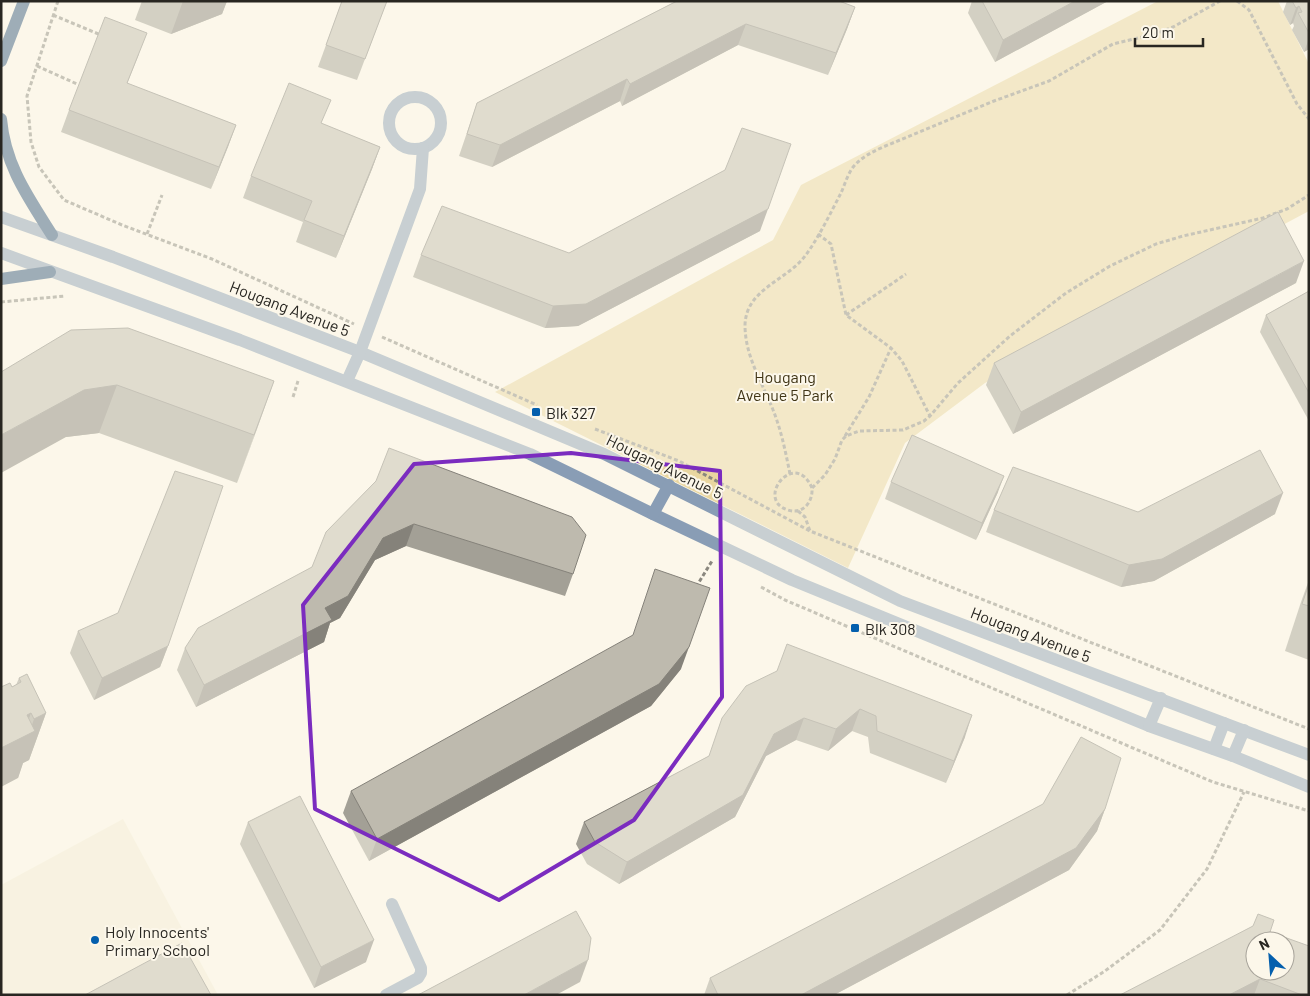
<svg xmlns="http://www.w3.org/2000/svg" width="1310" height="996" font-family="Barlow,sans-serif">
<rect width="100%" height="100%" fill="#fcf7ea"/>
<!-- built -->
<path fill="#f4ecd8" d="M123,819l95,176h-217v-110z"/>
<!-- green -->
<path fill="#e9d6a0" d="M1158,1h120l31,63v147l-324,172 -80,60 -57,125 -353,-176 278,-152 28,-55z"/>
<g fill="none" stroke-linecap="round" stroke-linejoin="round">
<!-- path -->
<g stroke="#8a877e" stroke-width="3" stroke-dasharray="4 2.5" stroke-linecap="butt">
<path d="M58,1l-31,95 4,46 8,25 25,33 58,25 90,34 142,65"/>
<path d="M1237,1l12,9 48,94 12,15"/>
<path d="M53,15l48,20"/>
<path d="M37,66l40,18"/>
<path d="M147,234l15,-39"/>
<path d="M818,234l13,10 15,71 45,33 11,13 28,55"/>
<path d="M1,302l64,-6"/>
<path d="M846,315l60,-41"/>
<path d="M382,337l155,68"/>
<path d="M293,397l5,-16"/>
<path d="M595,429l84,32 131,70 499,198"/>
<path d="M845,436l24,-39 22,-49"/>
<path d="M790,474c-4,-20 -8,-40 -15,-59 -11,-30 -30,-57 -30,-90 1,-36 41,-44 60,-69 13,-17 26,-44 36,-63 4,-9 7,-20 13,-27 8,-9 18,-14 29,-19l111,-46 55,-20 64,-37 42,-10 18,-7 47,-26"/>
<path d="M812,488c-17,-40 -58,12 -24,22 15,5 25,-8 24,-22l13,-13 10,-16 7,-19 4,-4 13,-5 44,-1 21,-9 6,-5 28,-33 52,-47 56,-43 44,-27 46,-22 27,-8 80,-18 24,-9 22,-14"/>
<path d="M798,511l7,6 5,14"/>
<path d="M696,587l16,-26"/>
<path d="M761,587l24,13 428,182 96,29"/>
<path d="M1067,995l38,-24 55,-41 47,-61 37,-77"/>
</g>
<!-- minor -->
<g stroke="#899db5" stroke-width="12">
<circle cx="415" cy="123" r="26"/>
<path d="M1,217l112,40 247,95 244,102 296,147 409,154"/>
<path d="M1,253l239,87 290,114 123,60 139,66 357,146 84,30 76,31"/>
<path d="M347,381l13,-29 60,-163 3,-41"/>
<path d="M653,514l16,-29"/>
<path d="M1149,726l12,-28"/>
<path d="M1214,749l10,-26"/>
<path d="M1233,756l11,-26"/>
<path d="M386,995l32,-17 3,-5v-5l-29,-64"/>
</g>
<!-- major -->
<g stroke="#2e537b" stroke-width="12">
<path d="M1,61l23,-60"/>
<path d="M1,119c4,46 27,78 51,116"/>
<path d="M1,279l49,-7"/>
</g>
</g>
<!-- wall -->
<g fill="#a3a096">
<path d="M142,1h85l-5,13 -51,20 -36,-14z"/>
<path d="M342,1h45l-30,79 -39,-13z"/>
<path d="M677,1l178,6 -8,22 -19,46 -90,-30 -116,61 -2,-5 -128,66 -33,-11 18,-53z"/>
<path d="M972,1h136l-113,61 -27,-49z"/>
<path d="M1287,1h22v48l-5,3 -12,-22 2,-4 -1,-3 -3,2 -7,-13z"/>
<path d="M139,54l-12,30 109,41 -25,64 -150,-57 8,-22z"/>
<path d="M322,124l58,23 -8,22 -36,89 -40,-16 7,-20 -60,-24 8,-22z"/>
<path d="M760,231l-182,95 -33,2 -132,-51 8,-22 148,-2z"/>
<path d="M1296,283l-283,151 -27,-49 8,-22z"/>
<path d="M1309,291v130l-49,-89 6,-17z"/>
<path d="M1,372l273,9 -37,102 -138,-50 -33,4z"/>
<path d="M376,481l197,93 -8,22 -159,-50 -31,14 -35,58 -10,5 -6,19 -128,65 -19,-37 8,-22 127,-81z"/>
<path d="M891,482l107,10 -22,48 -91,-41z"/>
<path d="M994,510l144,2 137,2 -121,67 -33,6 -135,-55z"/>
<path d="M1309,580v80l-24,-9 16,-49z"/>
<path d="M78,631l90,15 -8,21 -66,33 -24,-47z"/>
<path d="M681,669l-30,37 -282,155 -26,-48 8,-22z"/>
<path d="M777,671l188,66 -19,46 -76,-30 -2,-16 -16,-6 -24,20 -32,-11 -30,16 -31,61 -116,67 -32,-20 -11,-20 8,-22 125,-66z"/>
<path d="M19,678l27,35 -17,47 -6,3 -5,15 -6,-91 4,-2z"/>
<path d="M1105,809l-8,22 -28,39 -235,125h-130l6,-17z"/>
<path d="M248,822l118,140 -52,26 -74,-144z"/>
<path d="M1270,932l39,63h-189z"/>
</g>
<!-- shaded-wall -->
<g fill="#85827a">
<path d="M183,1h44l-5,13 -51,20z"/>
<path d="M1075,1h33l-113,61 8,-22z"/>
<path d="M1299,6l-6,17 -3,2 6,-17z"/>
<path d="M855,7l-8,22 -19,46 8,-22z"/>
<path d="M746,24l-8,21 -116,61 8,-22z"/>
<path d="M1309,38v11l-5,3z"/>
<path d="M627,79l-7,22 -128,66 8,-22z"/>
<path d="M236,125l-8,22 -17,42 8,-22z"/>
<path d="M380,147l-8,22 -36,89 8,-22z"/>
<path d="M768,209l-8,22 -182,95 -33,2 8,-22z"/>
<path d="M1304,261l-8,22 -283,151 8,-22z"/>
<path d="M274,381l-17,48 -20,54z"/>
<path d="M117,385l-18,48 -33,4 -65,36v-38l83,-45z"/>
<path d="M1004,476l-6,16 -22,48 6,-17z"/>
<path d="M1283,493l-8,21 -121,67 -33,6 8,-22z"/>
<path d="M414,524l-8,22 -31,14 -35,58 -10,5 -6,19 -128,65 8,-22 121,-77 58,-70z"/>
<path d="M168,646l-8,21 -66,33 8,-22z"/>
<path d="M689,647l-8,22 -30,37 -282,155 8,-22z"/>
<path d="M860,709l-8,22 -24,20 8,-22z"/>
<path d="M31,713l-9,24 7,-3 5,-15 12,-6 -17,47 -6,3 -5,15 -17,9v-39l26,-33z"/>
<path d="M972,715l-7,22 -19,46 8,-22z"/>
<path d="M804,718l-8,22 -30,16 -31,61 -116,67 8,-22 147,-128z"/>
<path d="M1105,809l-8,22 -28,39 -235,125h-33z"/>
<path d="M374,940l-8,22 -52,26 7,-21z"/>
<path d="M588,960l-8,22 -24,13h-32z"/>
<path d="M1260,979l-6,16h-25z"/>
</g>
<!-- building -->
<g fill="#bebaae" stroke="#85827a" fill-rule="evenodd">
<path d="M342,1h45l-22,58 -39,-14z"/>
<path d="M677,1h162l16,6 -19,46 -90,-29 -116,60 -3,-5 -127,66 -33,-11 10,-31z"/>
<path d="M982,1h93l-72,39z"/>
<path d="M1292,1h17v32l-11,-20 4,-1 -3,-6 -3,2z"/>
<path d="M105,17l42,16 -20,50 109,42 -17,42 -150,-57z"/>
<path d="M289,83l42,17 -10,23 59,24 -36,89 -40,-16 8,-19 -61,-25z"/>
<path d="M742,128l49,16 -23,65 -182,95 -33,2 -132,-51 21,-49 127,47 156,-83z"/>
<path d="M1278,212l26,49 -283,151 -27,-49z"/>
<path d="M1309,291v102l-43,-78z"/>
<path d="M128,328l146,53 -20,54 -137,-50 -33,5 -83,45v-63l70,-42z"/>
<path d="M912,435l92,41 -22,47 -91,-41z"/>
<path d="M389,448l183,69 14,18 -13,39 -159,-50 -31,14 -35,58 -23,12 7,12 -128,65 -19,-37 13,-20 114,-61 14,-35 50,-51z"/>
<path d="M1260,450l23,43 -121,66 -33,6 -135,-55 19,-43 125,45z"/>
<path d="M175,471l48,15 -55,160 -66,32 -24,-47 40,-18z"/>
<path d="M655,569l55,19 -21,59 -30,37 -282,155 -26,-48 282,-156z"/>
<path d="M1309,584v22l-7,-2z"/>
<path d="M787,644l185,71 -18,46 -77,-30 -1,-15 -16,-7 -24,20 -32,-11 -30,16 -31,61 -116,67 -32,-20 -11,-20 125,-66 13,-38 24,-32 31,-15z"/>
<path d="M27,674l19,39 -12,6 -3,-6 -4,2 8,16 -34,17v-61l9,-4 2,4 9,-5 -2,-4z"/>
<path d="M1081,737l40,21 -16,51 -29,39 -275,147h-83l-8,-17 333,-174z"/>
<path d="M300,796l74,144 -53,27 -73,-145z"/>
<path d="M576,911l15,27 -3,22 -64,35h-106z"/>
<path d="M1258,914l16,6 -4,12 39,14v49h-7l-42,-16 -31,16h-109l133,-69zM1255,941h30v30h-30z"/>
<path d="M182,943l29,52h-126z"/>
</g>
<!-- marked area -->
<path d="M0 0H1310V996H0ZM571,453l149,18 2,226 -88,123 -135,80 -184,-91 -12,-204 111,-141z" fill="#fcf7ea" fill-opacity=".55" fill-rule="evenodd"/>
<path fill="none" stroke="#7b2cbf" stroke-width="4" stroke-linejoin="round" d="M571,453l149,18 2,226 -88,123 -135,80 -184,-91 -12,-204 111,-141z"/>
<!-- markers -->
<g fill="#045fad" stroke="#fcf7ea" stroke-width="2">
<rect x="531" y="407" width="10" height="10" rx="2.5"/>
<rect x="850" y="623" width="10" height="10" rx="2.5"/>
<circle cx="95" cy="940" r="5"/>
</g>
<g text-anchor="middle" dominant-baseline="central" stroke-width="4" stroke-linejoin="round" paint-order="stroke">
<!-- street labels -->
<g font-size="16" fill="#282621" stroke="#fcf7ea">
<text transform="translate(290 308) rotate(21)">Hougang Avenue 5</text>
<text transform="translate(665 466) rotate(26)">Hougang Avenue 5</text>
<text transform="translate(1031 634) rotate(21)">Hougang Avenue 5</text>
</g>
<!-- park labels -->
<g font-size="16" fill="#403516" stroke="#fcf7ea">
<text x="785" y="376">Hougang<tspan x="785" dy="18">Avenue 5 Park</tspan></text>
</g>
<!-- poi labels -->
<g font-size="16" fill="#282621" stroke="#fcf7ea" text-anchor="start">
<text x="546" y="412">Blk 327</text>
<text x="865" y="628">Blk 308</text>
<text x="105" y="931">Holy Innocents'<tspan x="105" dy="18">Primary School</tspan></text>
</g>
</g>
<!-- border -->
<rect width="1310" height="996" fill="none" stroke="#282621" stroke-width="5"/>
<!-- north arrow -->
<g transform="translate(1270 956) rotate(334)"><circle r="24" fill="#fcf7ea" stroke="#a7a39a"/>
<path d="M0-4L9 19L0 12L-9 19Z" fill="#045fad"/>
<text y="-8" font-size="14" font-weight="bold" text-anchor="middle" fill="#282621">N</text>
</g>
<!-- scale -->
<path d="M1135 38v8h68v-8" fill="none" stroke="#282621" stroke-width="2.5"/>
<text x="1142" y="38" font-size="15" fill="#282621" stroke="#fcf7ea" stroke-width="4" paint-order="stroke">20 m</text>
</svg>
